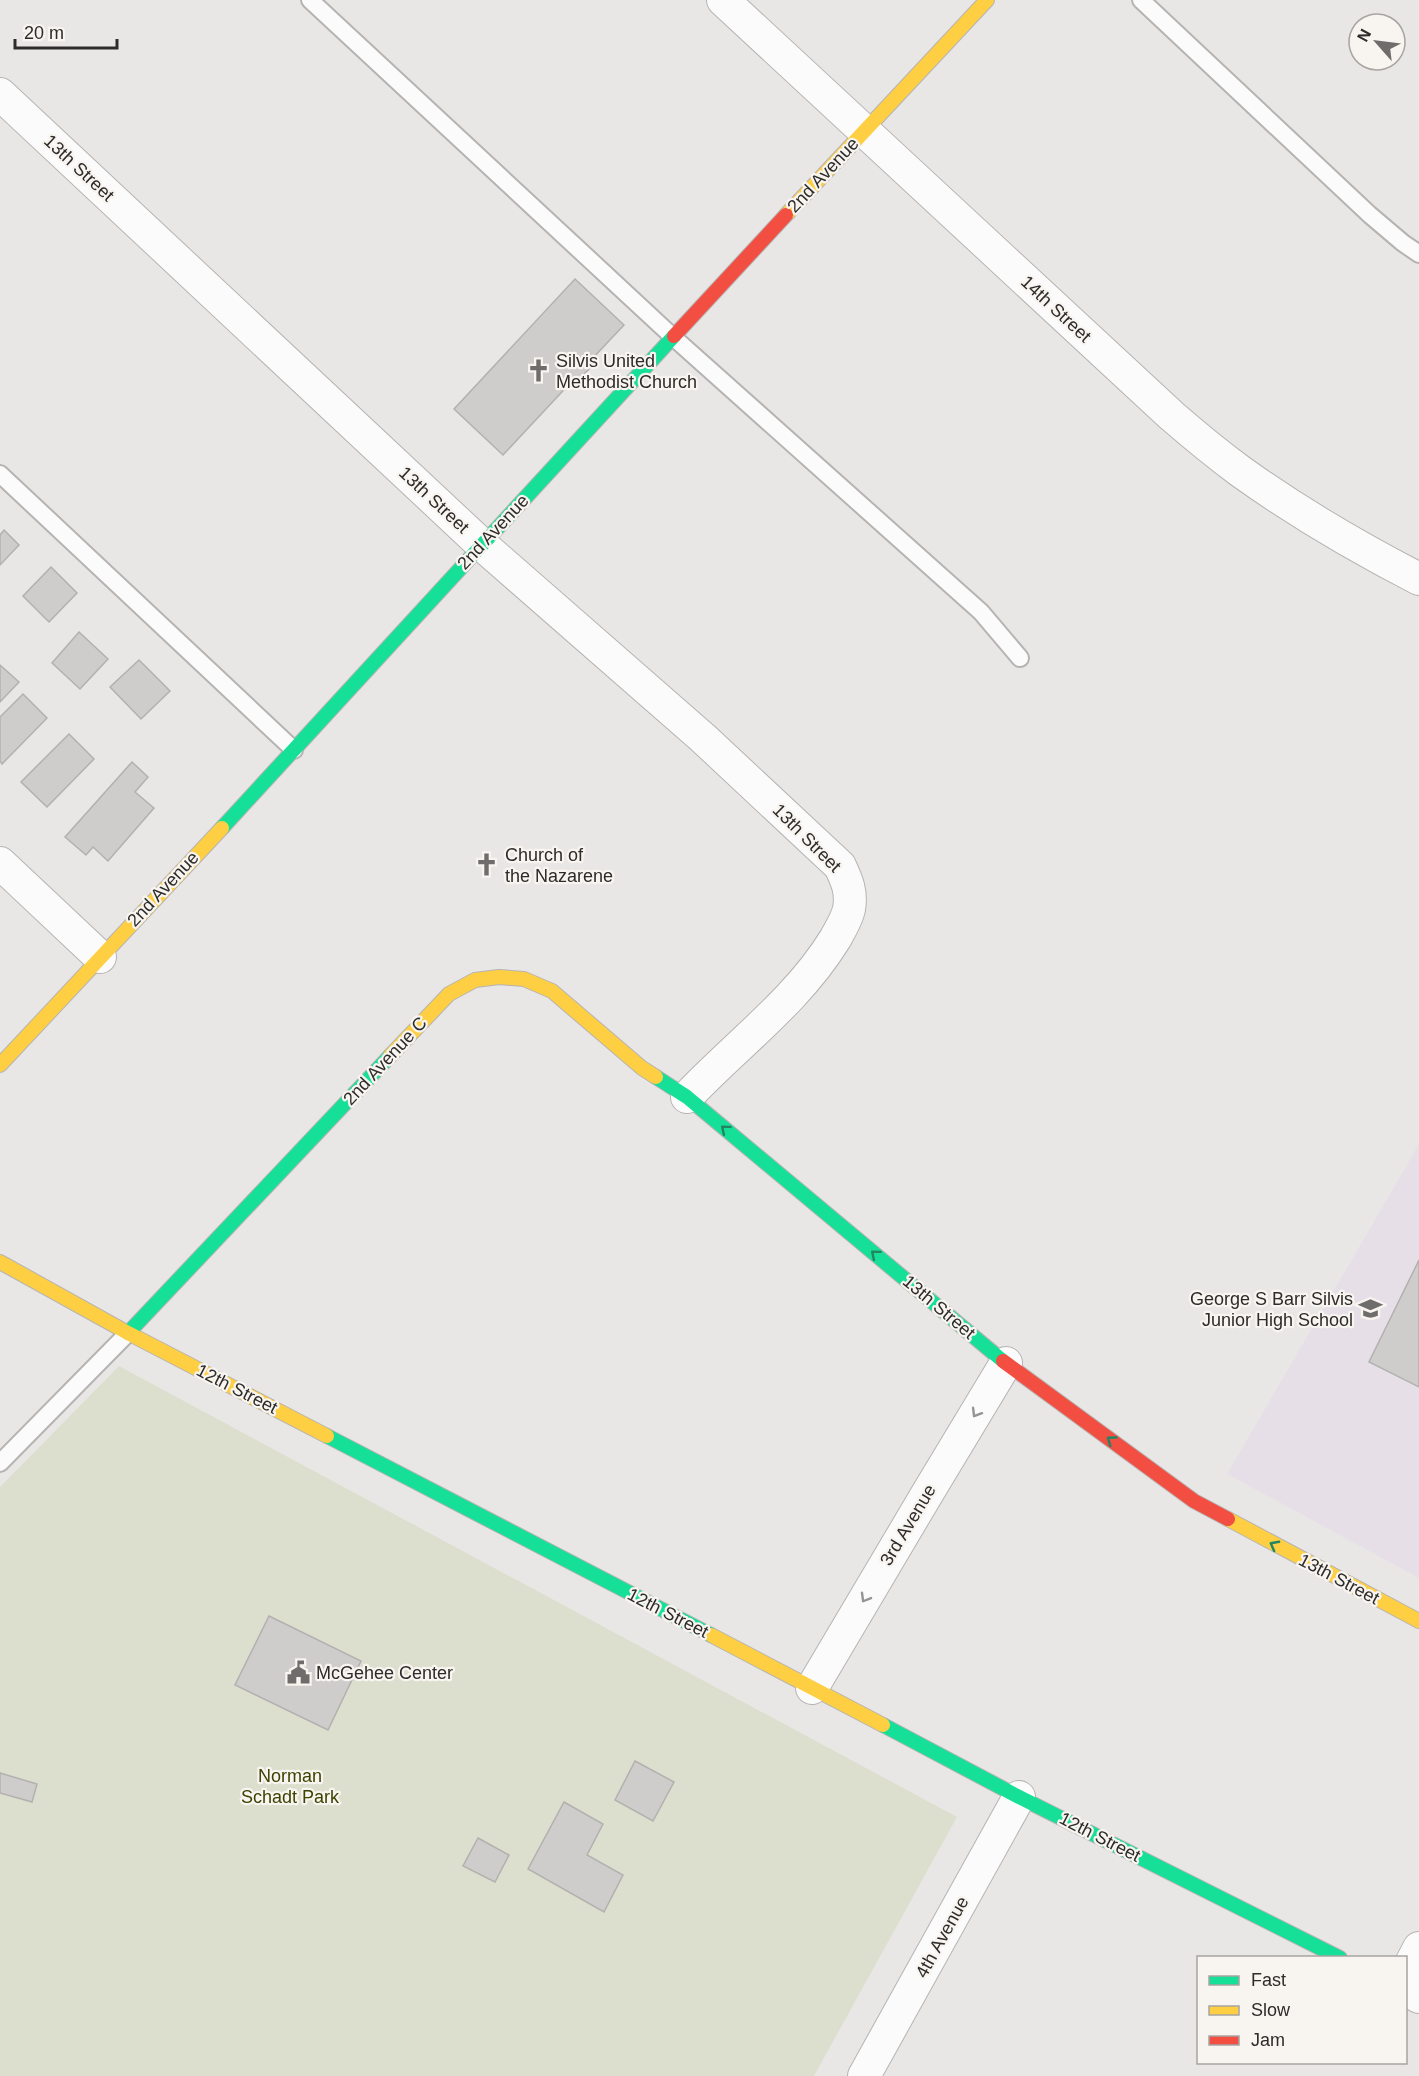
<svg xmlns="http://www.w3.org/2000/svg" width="1419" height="2076" font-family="Arial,sans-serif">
<rect width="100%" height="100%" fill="#e9e7e5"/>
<!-- education -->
<path fill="#e7dfe8" d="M1419,1144v434l-192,-104z"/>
<!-- green -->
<path fill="#dcdfcd" d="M119,1366l838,451 -143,259h-814v-589z"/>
<!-- building -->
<g fill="#cfcdcb" stroke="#b3b1af" stroke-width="1.5">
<path d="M575,279l49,46 -33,35 4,3 -18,18 -3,-2 -71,76 -49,-46z"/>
<path d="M4,530l15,15 -19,20v-30z"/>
<path d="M51,567l26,26 -28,29 -26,-26z"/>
<path d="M79,632l29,27 -28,30 -28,-26z"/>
<path d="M139,660l31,31 -29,28 -31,-32z"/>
<path d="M0,665l19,17 -19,20z"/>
<path d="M23,694l24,24 -45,46 -2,-3v-44z"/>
<path d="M69,734l25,25 -47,48 -26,-25z"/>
<path d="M132,762l16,15 -13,15 19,16 -46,53 -15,-14 -7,8 -21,-18z"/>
<path d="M1419,1260v127l-50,-25z"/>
<path d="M269,1616l92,45 -33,69 -93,-45z"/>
<path d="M635,1761l39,21 -21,39 -38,-21z"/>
<path d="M0,1773l37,11 -5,18 -32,-9z"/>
<path d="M564,1802l39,22 -16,31 36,20 -19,37 -76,-43z"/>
<path d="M478,1838l31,17 -14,27 -32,-16z"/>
</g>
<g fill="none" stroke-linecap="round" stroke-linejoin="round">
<defs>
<g id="lane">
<path d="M310,0l363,337 308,275 39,46"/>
<path d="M1141,0l229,215 33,28 16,11"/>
<path d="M0,474l294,276"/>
<path d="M0,1463l128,-130"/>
</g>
<g id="street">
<path d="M723,0l449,416c22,19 45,38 68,55 57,41 117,76 179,108"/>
<path d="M0,94l481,450 222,194 137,128c7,15 12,26 9,43 -2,10 -9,21 -14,30 -38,62 -99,106 -148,158"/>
<path d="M0,863l100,94"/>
<path d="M812,1688l115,-194 79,-131"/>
<path d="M1406,1973l13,-25"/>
<path d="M1406,1990l13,7"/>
<path d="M864,2076l155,-279"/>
</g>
<g id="fast">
<path d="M222,828l452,-492"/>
<path d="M656,1077l31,20 316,264"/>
<path d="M128,1333l262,-277"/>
<path d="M327,1436l384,199"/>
<path d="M883,1725l136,72 321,161"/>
</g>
<g id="slow">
<path d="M786,215l201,-215"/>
<path d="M390,1056l59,-62 26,-14 24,-3 25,2 28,12 90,77 14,9"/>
<path d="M0,1065l222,-237"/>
<path d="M0,1262l128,71 199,103"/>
<path d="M1228,1519l191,102"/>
<path d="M711,1635l172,90"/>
</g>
<g id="jam">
<path d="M674,336l112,-121"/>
<path d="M1003,1361l191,140 34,18"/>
</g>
</defs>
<!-- lane casing -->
<use href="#lane" stroke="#b6b4b3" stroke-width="20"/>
<!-- street casing -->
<use href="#street" stroke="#b6b4b3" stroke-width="34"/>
<!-- fast casing -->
<use href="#fast" stroke="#b6b4b3" stroke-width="16"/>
<!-- slow casing -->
<use href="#slow" stroke="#b6b4b3" stroke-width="16"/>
<!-- jam casing -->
<use href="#jam" stroke="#b6b4b3" stroke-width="16"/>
<!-- lane -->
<use href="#lane" stroke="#fcfbfb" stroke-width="16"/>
<!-- street -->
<use href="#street" stroke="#fcfbfb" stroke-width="32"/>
<!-- fast -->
<use href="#fast" stroke="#16e098" stroke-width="14"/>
<!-- slow -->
<use href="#slow" stroke="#ffcf43" stroke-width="14"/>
<!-- jam -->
<use href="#jam" stroke="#f24e42" stroke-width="14"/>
</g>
<!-- one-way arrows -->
<defs><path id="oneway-chevron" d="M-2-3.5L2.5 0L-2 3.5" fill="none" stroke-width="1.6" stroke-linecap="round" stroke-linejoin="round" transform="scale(1.5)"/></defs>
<g stroke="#228661">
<use href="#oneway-chevron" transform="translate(725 1129) rotate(-140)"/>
<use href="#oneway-chevron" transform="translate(875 1254) rotate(-140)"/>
<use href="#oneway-chevron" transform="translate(1111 1440) rotate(-144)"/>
<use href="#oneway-chevron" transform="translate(1274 1545) rotate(-152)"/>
</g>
<g stroke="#949492">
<use href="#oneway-chevron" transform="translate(976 1413) rotate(121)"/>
<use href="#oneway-chevron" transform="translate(865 1598) rotate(120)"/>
</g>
<!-- icons -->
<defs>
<symbol id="church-bare" viewBox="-9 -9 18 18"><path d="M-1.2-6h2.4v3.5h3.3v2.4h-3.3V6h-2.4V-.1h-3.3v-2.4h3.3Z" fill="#6f6d6b" stroke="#f8f4f0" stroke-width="2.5" paint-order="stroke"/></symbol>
<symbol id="school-bare" viewBox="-9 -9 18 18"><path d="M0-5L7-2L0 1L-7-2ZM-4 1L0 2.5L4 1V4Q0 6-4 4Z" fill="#6f6d6b" stroke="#f8f4f0" stroke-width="2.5" paint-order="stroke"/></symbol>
<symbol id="civic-bare" viewBox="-9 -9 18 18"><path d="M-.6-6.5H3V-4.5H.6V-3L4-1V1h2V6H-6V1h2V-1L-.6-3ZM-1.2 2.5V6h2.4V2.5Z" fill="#6f6d6b" stroke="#f8f4f0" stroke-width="2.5" paint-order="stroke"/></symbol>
</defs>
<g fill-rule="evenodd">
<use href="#church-bare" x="522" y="354" width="33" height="33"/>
<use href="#church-bare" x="470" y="848" width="33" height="33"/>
<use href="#school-bare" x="1354" y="1292" width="33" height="33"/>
<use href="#civic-bare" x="282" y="1656" width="33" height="33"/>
</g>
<g text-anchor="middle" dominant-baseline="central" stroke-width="4.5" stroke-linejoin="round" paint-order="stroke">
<!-- street labels -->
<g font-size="18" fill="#2d2c2a" stroke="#f8f4f0">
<text transform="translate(79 168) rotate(43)">13th Street</text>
<text transform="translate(823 175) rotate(-47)">2nd Avenue</text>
<text transform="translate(1056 309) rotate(43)">14th Street</text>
<text transform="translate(434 500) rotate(43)">13th Street</text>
<text transform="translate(493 532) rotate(-47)">2nd Avenue</text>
<text transform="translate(807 838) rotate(45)">13th Street</text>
<text transform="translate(163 889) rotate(-47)">2nd Avenue</text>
<text transform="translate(385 1061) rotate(-47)">2nd Avenue C</text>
<text transform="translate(939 1307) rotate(40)">13th Street</text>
<text transform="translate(237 1389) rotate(27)">12th Street</text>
<text transform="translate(908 1525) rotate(-59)">3rd Avenue</text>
<text transform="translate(1339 1579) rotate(28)">13th Street</text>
<text transform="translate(668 1613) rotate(27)">12th Street</text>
<text transform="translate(1100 1837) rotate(27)">12th Street</text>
<text transform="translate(942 1937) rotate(-61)">4th Avenue</text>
</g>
<!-- poi labels -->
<g font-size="18" fill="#2d2c2a" stroke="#f8f4f0" text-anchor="start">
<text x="556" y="361">Silvis United<tspan x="556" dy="21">Methodist Church</tspan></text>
<text x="505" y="855">Church of<tspan x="505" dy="21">the Nazarene</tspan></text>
<text x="1353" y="1299" text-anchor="end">George S Barr Silvis<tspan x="1353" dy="21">Junior High School</tspan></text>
<text x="316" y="1673">McGehee Center</text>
</g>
<!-- park labels -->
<g font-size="18" fill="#3b4301" stroke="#f8f4f0">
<text x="290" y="1776">Norman<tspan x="290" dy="21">Schadt Park</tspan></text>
</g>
</g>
<!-- legend -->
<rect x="1197" y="1956" width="210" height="108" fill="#f8f4f0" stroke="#a7a4a1" stroke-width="1.5"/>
<rect x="1209" y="1976" width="30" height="9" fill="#16e098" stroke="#a7a4a1" stroke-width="1.5"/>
<text x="1251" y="1986" font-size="18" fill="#2d2c2a">Fast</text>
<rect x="1209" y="2006" width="30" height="9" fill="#ffcf43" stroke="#a7a4a1" stroke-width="1.5"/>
<text x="1251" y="2016" font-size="18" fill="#2d2c2a">Slow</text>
<rect x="1209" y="2036" width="30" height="9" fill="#f24e42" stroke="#a7a4a1" stroke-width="1.5"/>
<text x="1251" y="2046" font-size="18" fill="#2d2c2a">Jam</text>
<!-- north arrow -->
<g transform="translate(1377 42) rotate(298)"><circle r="28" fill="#f8f4f0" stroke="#a7a4a1" stroke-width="1.5"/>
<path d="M0-4.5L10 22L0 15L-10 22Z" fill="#6f6d6b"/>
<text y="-9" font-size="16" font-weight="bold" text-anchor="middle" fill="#2d2c2a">N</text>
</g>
<!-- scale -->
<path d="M15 39v9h102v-9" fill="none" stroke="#2d2c2a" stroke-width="3"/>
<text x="24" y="39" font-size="18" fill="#2d2c2a" stroke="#f8f4f0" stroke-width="4.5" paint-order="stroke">20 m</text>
</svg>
